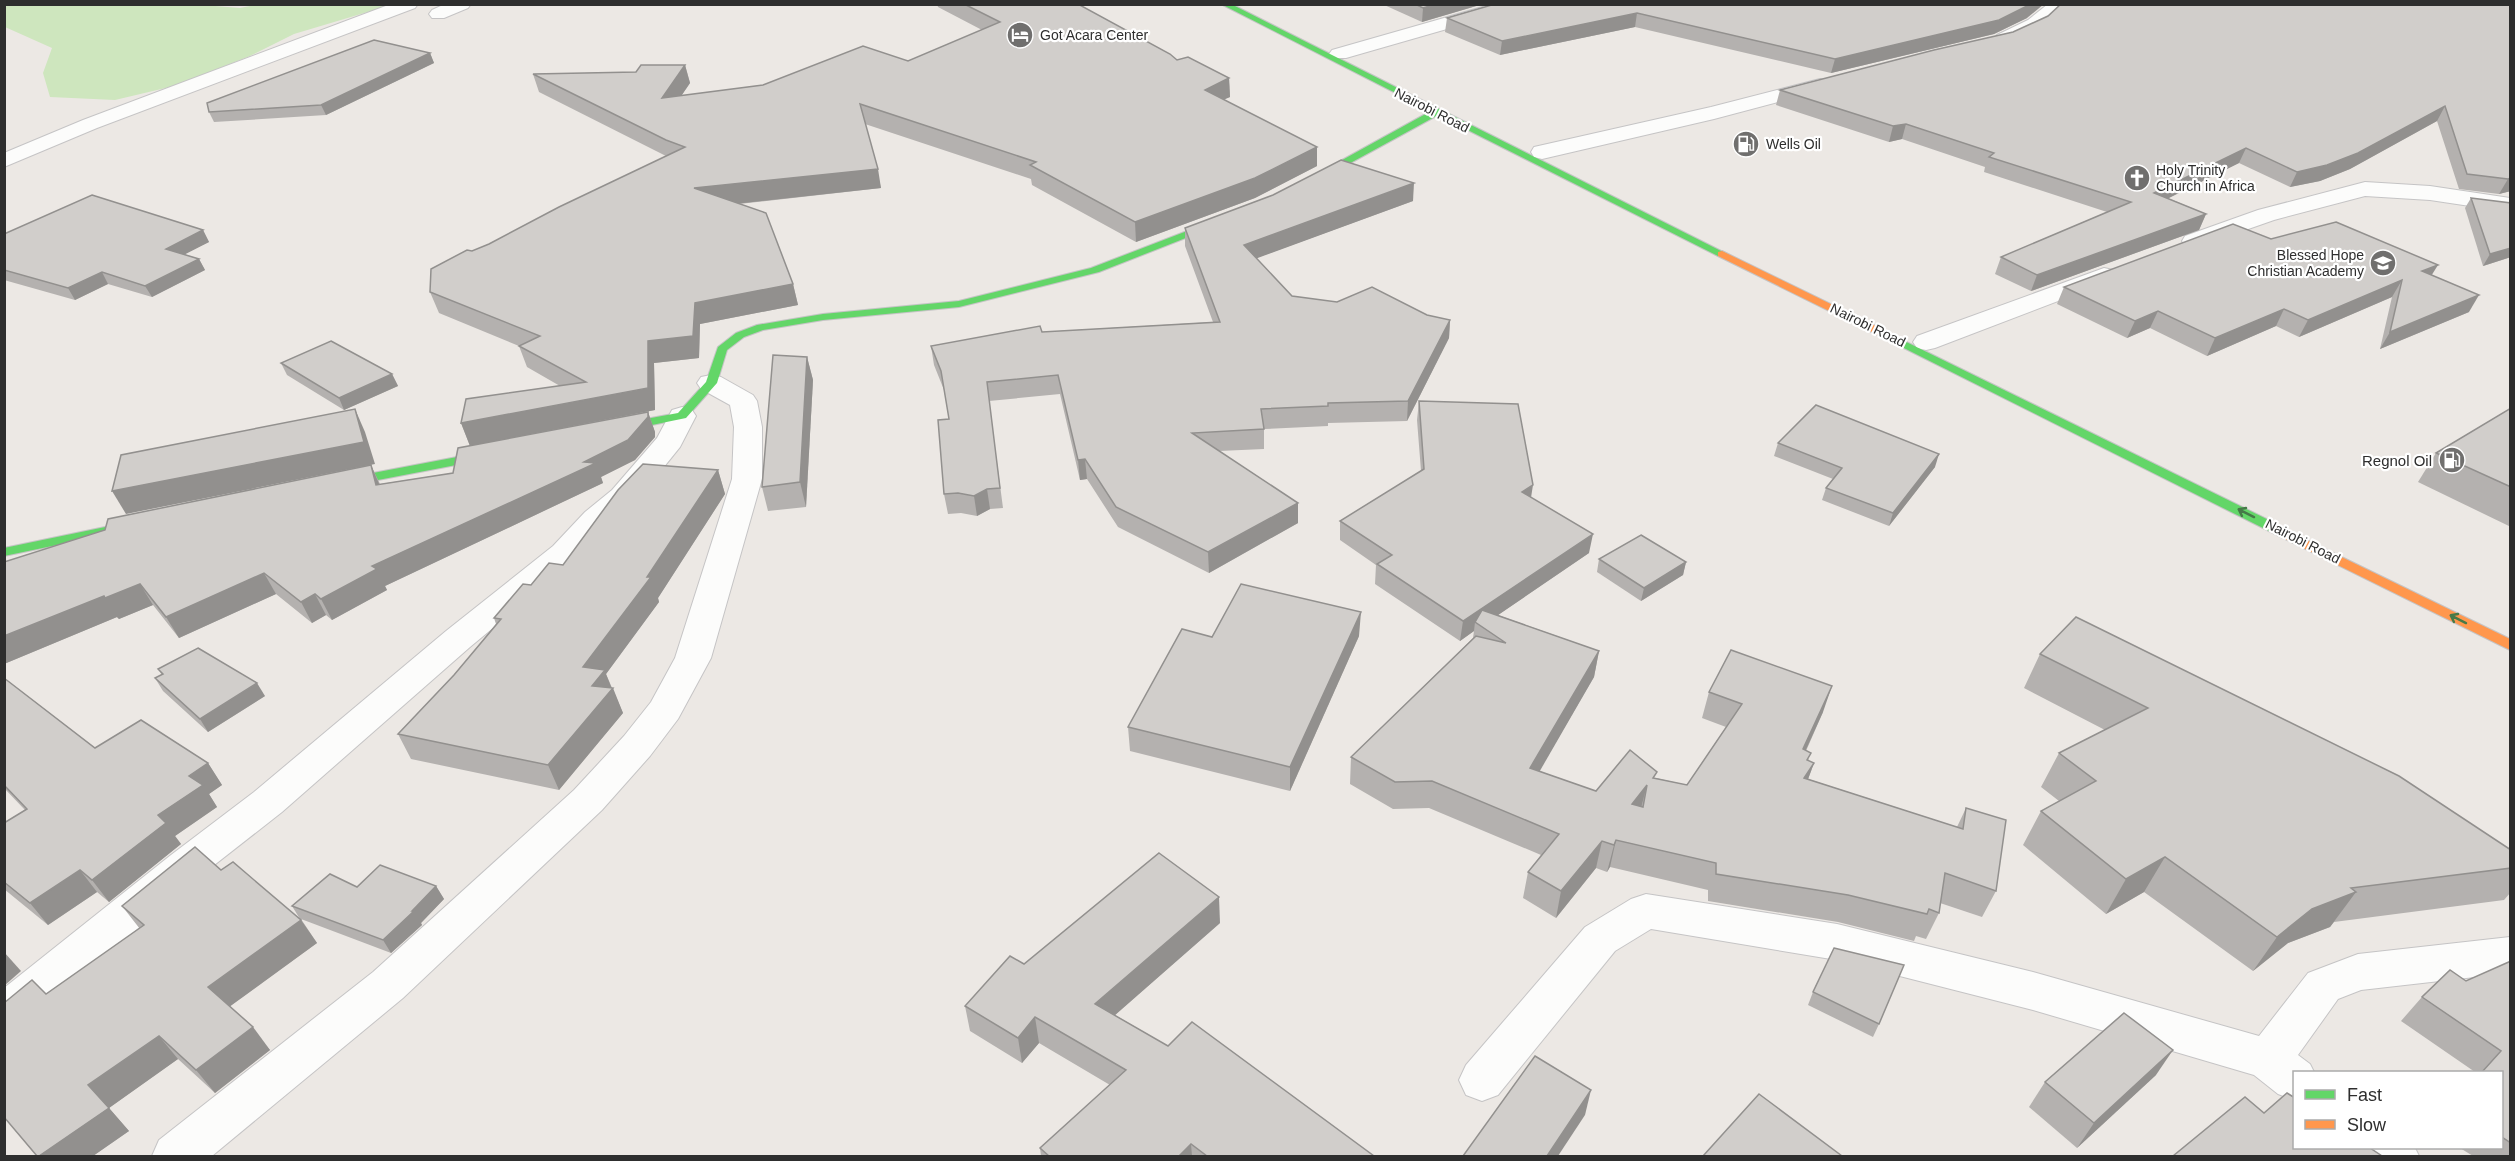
<svg xmlns="http://www.w3.org/2000/svg" width="2515" height="1161" font-family="Arial,sans-serif">
<rect width="100%" height="100%" fill="#ece8e4"/>
<!-- green -->
<path fill="#cee6be" d="M191,4l49,4 20,-4 131,1 -97,29 -44,22 -76,30 -59,14 -65,-3 -7,-24 9,-25 -47,-21v-22z"/>
<g fill="none" stroke-linecap="round" stroke-linejoin="round">
<defs>
<g id="street">
<path d="M391,4h27l-3,4 -318,120 -93,39v-14l79,-33z"/>
<path d="M445,4h26l-3,4 -24,10h-12l-3,-4 3,-4z"/>
<path d="M1493,4h30l-3,4 -174,50h-14l-3,-4 3,-4z"/>
<path d="M2048,4h21c-12,16 -52,44 -72,39l-2,-4 2,-4 31,-15z"/>
<path d="M1820,79l7,2 3,4 -3,4 -113,30 -172,40 -8,-2 -3,-5 3,-5 177,-40z"/>
<path d="M2365,182l65,4 80,12v14l-80,-12 -65,-4 -91,24 -80,28 -9,-2 -3,-5 3,-5 73,-26z"/>
<path d="M2104,268l9,2 3,5 -3,5 -178,68 -9,2 -9,-2 -4,-6 4,-6z"/>
<path d="M711,375l10,2 32,18 4,6 5,26v52l-51,179 -33,61 -28,37 -48,54 -199,188 -191,158h-60l7,-16 214,-168 201,-182 50,-54 27,-34 24,-44 57,-179 2,-52 -4,-22 -29,-16 -4,-6 4,-6z"/>
<path d="M682,407l10,3 4,6 -16,31 -46,57 -27,22 -32,34 -105,87 -188,165 -83,65 -179,151 -16,5v-45l167,-133 83,-63 192,-161 107,-85 32,-34 27,-22 45,-52 15,-28z"/>
<path d="M1646,894l191,30 196,48 226,64 49,-63 50,-19 152,-17v36l-149,17 -23,9 -40,56 12,9 4,8h-20v28l-16,-6 -24,-19 -221,-65 -196,-50 -186,-31 -36,22 -117,144 -16,6 -16,-6 -7,-15 7,-15 119,-138 46,-28z"/>
<path d="M2359,1148h56l4,8h-56z"/>
</g>
<g id="fast">
<path d="M1221,4h10l496,250 -1,2h-8l-280,-141 -126,69h-6v-4l125,-69z"/>
<path d="M1226,216l3,1v4l-130,51 -140,35 -136,13 -60,10 -19,7 -17,13 -10,33 -31,35 -78,16 -6,-4 6,-4 70,-13 28,-31 12,-35 18,-14 21,-8 66,-11 136,-13 132,-33z"/>
<path d="M1886,332l403,198 1,3 -6,4 -5,-1 -397,-199 -1,-2z"/>
<path d="M499,449l4,1 2,3 -2,3 -172,33 -6,-4 6,-4z"/>
<path d="M134,521l5,1 1,3 -1,3 -135,28v-8z"/>
</g>
<g id="slow">
<path d="M1722,251l168,82 1,2 -5,3 -4,-1 -164,-81v-4z"/>
<path d="M2284,529l226,110v11l-231,-114 -1,-3 1,-3z"/>
</g>
</defs>
<!-- street casing -->
<use href="#street" stroke="#c5c4c5" stroke-width="2"/>
<!-- fast casing -->
<use href="#fast" stroke="#c5c4c5" stroke-width="2"/>
<!-- slow casing -->
<use href="#slow" stroke="#c5c4c5" stroke-width="2"/>
<!-- street -->
<use href="#street" fill="#fcfcfb" fill-rule="evenodd"/>
<!-- fast -->
<use href="#fast" fill="#63d668" fill-rule="evenodd"/>
<!-- slow -->
<use href="#slow" fill="#ff974d" fill-rule="evenodd"/>
</g>
<!-- wall -->
<g fill="#b4b1af">
<path d="M937,4h141l99,56 52,18 1,19 -6,2 93,67 -62,32 -119,44 -104,-57 -1,-6 -166,-55 16,64 -142,16 54,80 5,21 -98,19 -1,34 -45,5 1,47 -185,36 -9,-23 99,-37 -33,-19 -8,-21 -80,-33 -9,-21 42,-41 17,-7 177,-88 -127,-64 -6,-18 103,-2 49,-7 5,18 -9,13 82,-11 145,-24 74,-31 -44,-23z"/>
<path d="M1382,4h101l-61,18z"/>
<path d="M1495,4l532,14 -33,16 -163,39 -196,-46 -135,28 -55,-23 2,-14z"/>
<path d="M2511,4v187l-12,3 -40,-5 -22,-68 -87,48 -30,12 -30,6 -51,-24 -71,35 38,16 -7,16 -168,61 -36,-17 6,-17 106,-45 -123,-40 1,-5 -83,-28 -13,3 -113,-37 4,-15 233,-58 35,-16z"/>
<path d="M430,53l4,10 -108,52 -112,7 -5,-10z"/>
<path d="M1273,195l140,6 -157,57 36,38 158,24 -1,18 -42,83 -79,2v3l-64,3v20l-45,2 79,52v20l-89,50 -91,-46 -31,-48 -7,1 -20,-86 -71,7 14,107 -13,1 -13,7 -16,-3 -13,1 -4,-20 5,-75 -5,-29 -10,-25 -3,-19 111,-14 171,-10 -28,-76v-18z"/>
<path d="M2471,198l40,5v54l-28,9 -18,-58z"/>
<path d="M203,230l6,12 -25,12 15,5 6,11 -53,27 -44,-13 -33,16 -71,-20v-46z"/>
<path d="M2271,239l161,36 37,37 -89,37 12,-52 -93,40 -23,-11 -69,30 -57,-28 -23,10 -70,-34 7,-17z"/>
<path d="M807,357l6,23 -7,127 -38,4 -6,-24z"/>
<path d="M281,363l111,11 6,12 -54,24 -57,-35z"/>
<path d="M1419,401l112,96 58,56 -91,62 101,36 -5,26 -55,94 57,20 60,-13 31,7 39,-58 -24,-9 7,-26 114,20 -17,39 3,10 5,2 -6,16 149,48 9,-19 30,83 -14,26 -42,-14 -1,10 -13,26 -10,-3 -2,5 -76,-19 -130,-21v-11l-98,-23 -3,5 -11,-4 -40,50 -33,-20 5,-26 13,-17 -112,-47 -36,1 -43,-25 1,-27 122,-119 1,-7 -14,10 -85,-57 1,-19 -36,-25v-19l81,-50 -4,-51z"/>
<path d="M2511,408v119l-93,-45 18,-29z"/>
<path d="M648,412l7,20v5l-20,23 -34,17 2,6 -218,103 2,4 -55,30 -6,-5 -14,8 -36,-29 -97,44 -26,-33 -34,14 -2,-2 -113,47v-102l367,-97 9,19 73,-11z"/>
<path d="M1778,443l157,24 -46,59 -67,-26 4,-12 7,-9 -59,-23z"/>
<path d="M718,470l7,24 -67,104 1,4 -53,72 17,39 -64,77 -148,-31 -13,-25 56,-59 42,-51 -2,-6 37,-33z"/>
<path d="M1599,559l87,3 -3,13 -42,26 -44,-29z"/>
<path d="M1359,636l-69,155 -160,-40 -2,-24 84,-90z"/>
<path d="M2040,654l471,196v42l-7,8 -170,22 -4,5 -42,16 -35,28 -109,-79 -38,22 -83,-69 18,-34 18,-10 -18,-14 18,-34 46,-23 -81,-42z"/>
<path d="M158,669l107,27 -57,36 -45,-41 -8,-13 7,-3z"/>
<path d="M4,678l91,70 113,15 14,22 -13,9 8,13 -42,29 6,8 -72,58 -12,-10 -49,33 -44,-36v-66l21,-13 -21,-22z"/>
<path d="M221,870l79,49 -8,-13 65,-19 79,-1 8,13 -23,24 1,2 -31,28 -90,-34 16,24 -87,63 40,44 -55,43 -37,-34 -69,49 20,23 -36,25h-56l9,-162 94,-65 -18,-23z"/>
<path d="M1220,923l-105,92 53,31 206,110h-333l-1,-8 70,-63 -71,-42 -17,20 -52,-32 -5,-25 59,-42z"/>
<path d="M2511,961v195h-38l-13,-8h42v-76h-27l-74,-51 21,-24 44,-16z"/>
<path d="M1813,992l66,32 -6,13 -65,-32z"/>
<path d="M2156,1075l-79,73 -48,-41 16,-25z"/>
</g>
<!-- shaded-wall -->
<g fill="#92908e">
<path d="M1436,4h47l-61,18 1,-14z"/>
<path d="M2031,4h13l-17,14 -33,16 -163,39 4,-14z"/>
<path d="M1637,13l-2,14 -135,28 2,-14z"/>
<path d="M430,53l4,10 -108,52 -5,-10z"/>
<path d="M685,65l5,18 -23,34 -5,-19z"/>
<path d="M1229,78l1,19 -25,11v-18z"/>
<path d="M2445,106l-8,15 -87,48 -30,12 -30,6 7,-15z"/>
<path d="M1906,124l-4,15 -13,3 4,-16z"/>
<path d="M1317,147v19l-62,32 -119,44 -1,-20z"/>
<path d="M2246,148l-7,15 -92,46 7,-16z"/>
<path d="M878,169l3,19 -182,20 -5,-20z"/>
<path d="M2511,178v13l-12,3 9,-15z"/>
<path d="M1414,183l-1,18 -169,62v-18z"/>
<path d="M2206,214l-7,16 -168,61 6,-16z"/>
<path d="M203,230l6,12 -37,19 -6,-12z"/>
<path d="M2511,248v9l-28,9 7,-12z"/>
<path d="M199,259l6,11 -53,27 -7,-11z"/>
<path d="M2438,265l-10,16 -6,-10z"/>
<path d="M102,272l6,12 -33,16 -7,-12z"/>
<path d="M2402,280l-10,17 -93,40 9,-17z"/>
<path d="M793,284l5,21 -98,19 -1,34 -45,5 1,47 -185,36 -9,-23 187,-35v-47l47,-38z"/>
<path d="M2479,295l-10,17 -89,37 10,-17z"/>
<path d="M2284,309l-8,17 -69,30 8,-18z"/>
<path d="M2158,311l-8,17 -23,10 8,-17z"/>
<path d="M1450,320l-1,18 -42,83 1,-20z"/>
<path d="M807,357l6,23 -7,127 -6,-25z"/>
<path d="M392,374l6,12 -54,24 -5,-12z"/>
<path d="M355,409l10,23 10,32 -249,50 -14,-23z"/>
<path d="M648,412l7,20v5l-20,23 -34,17 2,6 -218,103 2,4 -55,30 -11,-21 51,-33 212,-104z"/>
<path d="M1939,454l-4,13 -46,59 4,-13z"/>
<path d="M1085,459l2,20 -7,1 -2,-20z"/>
<path d="M371,465l9,21 -4,-1z"/>
<path d="M718,470l7,24 -67,104 1,4 -53,72 6,15 1,-1 10,25 -64,77 -11,-25 35,-98 64,-90z"/>
<path d="M1533,485l-3,19 -8,-12z"/>
<path d="M987,489l3,20 -13,7 -3,-20z"/>
<path d="M1298,503v20l-89,50 -1,-21z"/>
<path d="M1593,534l-4,19 -107,73 -7,-4 -1,9 -14,10 3,-20z"/>
<path d="M1686,562l-3,13 -42,26 3,-13z"/>
<path d="M264,573l12,21 -97,44 -13,-21z"/>
<path d="M140,584l13,21 -34,14 -2,-2 -113,47v-28l100,-40z"/>
<path d="M315,594l11,21 -14,8 -11,-21z"/>
<path d="M1361,612l-2,24 -69,155v-24z"/>
<path d="M1599,651l-5,26 -68,118 4,-27z"/>
<path d="M257,683l8,13 -57,36 -8,-13z"/>
<path d="M1832,686l-9,26 -29,64 9,-27z"/>
<path d="M208,763l14,22 -13,9 8,13 -42,29 6,8 -72,58 -17,-22 66,-65 31,-39z"/>
<path d="M1814,763l-10,27v-12z"/>
<path d="M1647,785l-7,27 -8,-8z"/>
<path d="M1616,840l-6,27 -3,5 7,-27z"/>
<path d="M1602,841l-6,27 -40,50 5,-27z"/>
<path d="M2165,857l-21,35 -38,22 20,-35z"/>
<path d="M80,870l17,22 -49,33 -18,-22z"/>
<path d="M436,886l8,13 -23,24 1,2 -31,28 -8,-13z"/>
<path d="M2356,892l-26,35 -42,16 -35,28 24,-34 35,-28z"/>
<path d="M1219,897l1,26 -122,107 -3,-26z"/>
<path d="M301,920l16,23 -92,67 -17,-23z"/>
<path d="M4,952l17,19 -17,15z"/>
<path d="M1035,1017l4,26 -17,20 -4,-25z"/>
<path d="M253,1027l17,23 -55,43 -19,-23z"/>
<path d="M159,1036l19,23 -69,49 20,23 -36,25h-54l49,-71z"/>
<path d="M2173,1050l-17,25 -79,73 17,-25z"/>
<path d="M1591,1090l-6,25 -27,41h-11z"/>
<path d="M1191,1144l1,12h-13z"/>
</g>
<!-- building -->
<g fill="#d1cecb" stroke="#92908e" stroke-width="1.5" fill-rule="evenodd">
<path d="M964,4h114l92,50 7,6 11,-3 41,21 -24,12 112,57 -62,31 -120,44 -105,-57 6,-3 -176,-58 18,65 -184,19 72,25 27,71 -98,19 -2,33 -45,5v47l-187,35 5,-24 120,-17 -67,-36 21,-10 -110,-44 1,-23 36,-19 5,1 17,-7 70,-37 126,-60 -19,-7 -133,-66 103,-2 5,-7h44l-23,33 101,-13 100,-39 45,15 92,-39z"/>
<path d="M1415,4h21l-13,4z"/>
<path d="M1495,4h536l-32,16 -164,39 -198,-46 -135,28 -55,-23z"/>
<path d="M2061,4h450v174l-3,1 -41,-5 -22,-68 -87,47 -31,12 -30,7 -51,-24 -92,45 52,21 -169,61 -36,-18 130,-55 -142,-45 5,-4 -88,-29 -13,2 -113,-36 154,-40 79,-18 35,-16z"/>
<path d="M374,40l56,13 -109,52 -112,7 -2,-9z"/>
<path d="M1341,160l73,23 -170,62 48,51 45,6 35,-15 55,28 23,5 -42,81 -80,2v3l-67,3 3,20 -72,4 106,70 -90,49 -92,-45 -31,-48 -7,1 -20,-85 -71,7 13,106 -13,1 -13,7 -16,-3 -14,1 -6,-74 11,-1 -8,-48 -10,-25 109,-20 2,6 178,-10 -35,-94 88,-33z"/>
<path d="M92,195l111,35 -37,19 33,10 -54,27 -43,-14 -34,16 -64,-18v-36z"/>
<path d="M2471,198l40,5v45l-21,6z"/>
<path d="M2336,222l102,43 -16,6 57,24 -89,37 12,-52 -94,40 -24,-11 -69,29 -57,-27 -23,10 -71,-34 169,-63 38,15z"/>
<path d="M331,341l61,33 -53,24 -58,-35z"/>
<path d="M773,355l34,2 -7,125 -38,5z"/>
<path d="M1419,401l99,3 15,81 -11,7 71,42 -130,87 -86,-57 15,-9 -52,-34 84,-52z"/>
<path d="M1816,405l123,49 -46,59 -67,-25 16,-20 -64,-25z"/>
<path d="M2511,408v79l-75,-34z"/>
<path d="M355,409l9,33 -252,49 9,-36z"/>
<path d="M648,412v5l-20,23 -44,22 12,1 -224,103 5,3 -56,30 -6,-5 -14,8 -37,-29 -98,44 -26,-33 -35,14 -1,-2 -100,40v-74l101,-32 3,-11 263,-54 5,20 77,-12 5,-25z"/>
<path d="M643,464l75,6 -71,107h4l-68,90 22,3 -13,16 21,2 -65,77 -150,-31 56,-59 47,-56 -7,-1 29,-34 8,1 18,-22 14,2 55,-75z"/>
<path d="M1641,535l45,27 -42,26 -45,-29z"/>
<path d="M1241,584l120,28 -71,155 -162,-40 54,-98 30,8z"/>
<path d="M1482,610l117,41 -69,117 66,23 34,-41 27,22 -4,6 34,7 55,-81 -33,-12 22,-42 101,36 -29,63 8,4 -4,7 7,3 -10,15 159,51 3,-21 40,12 -10,71 -51,-18 -6,40 -10,-4 -2,5 -79,-19 -132,-21v-11l-100,-23 -2,5 -12,-4 -41,50 -33,-19 31,-38 -127,-53 -37,1 -44,-25 125,-121 30,7 -31,-21zM1647,785l-4,22 -11,-3z"/>
<path d="M2076,617l323,159 112,74v18l-160,20 5,4 -44,17 -35,28 -112,-80 -39,22 -85,-68 55,-30 -37,-28 89,-45 -108,-54z"/>
<path d="M198,648l59,35 -57,36 -45,-41 8,-4 -5,-5z"/>
<path d="M4,678l91,70 46,-28 67,43 -19,13 14,9 -45,30 8,8 -74,57 -12,-10 -50,33 -26,-21v-59l23,-14 -23,-24z"/>
<path d="M195,847l26,23 12,-8 68,58 -93,67 45,40 -57,43 -37,-34 -71,49 21,23 -70,48h-2l-33,-39v-114l28,-23 14,14 98,-69 -22,-19z"/>
<path d="M1159,853l60,44 -124,107 73,42 24,-24 182,134h-167l-16,-12 -12,12h-130l-9,-8 86,-78 -91,-53 -17,21 -53,-32 45,-50 14,8z"/>
<path d="M380,865l56,21 -24,25h2l-31,29 -91,-34 38,-32 27,13z"/>
<path d="M1834,948l70,17 -25,59 -66,-32z"/>
<path d="M2511,961v182l-9,-6v-65h-20l19,-21 -79,-54 28,-27 16,11z"/>
<path d="M2124,1013l49,37 -79,73 -49,-41z"/>
<path d="M1535,1056l56,34 -44,66h-84z"/>
<path d="M2287,1093l8,5v50h75l12,8h-209l72,-59 19,16z"/>
<path d="M1759,1094l83,62h-139z"/>
</g>
<!-- one-way arrows -->
<defs><path id="oneway-shaft" d="M-6 0H5M1.5-3L5.5 0L1.5 3" fill="none" stroke-width="1.6" stroke-linecap="round" stroke-linejoin="round" transform="scale(1.5)"/></defs>
<g stroke="#467a48">
<use href="#oneway-shaft" transform="translate(2246 513) rotate(-153)"/>
<use href="#oneway-shaft" transform="translate(2458 619) rotate(-153)"/>
</g>
<!-- icons -->
<defs>
<symbol id="hotel-disc" viewBox="-11 -11 22 22"><circle r="9.5" fill="#706f6e" stroke="#fff"/><path d="M-6-4.5h1.5V1H6V5H4.5V3h-9V5H-6ZM-4 0a1.8 1.8 0 1 1 3.6 0ZM.5 0V-2.5h3Q6-2.5 6 0Z" fill="#fff"/></symbol>
<symbol id="fuel-disc" viewBox="-11 -11 22 22"><circle r="9.5" fill="#706f6e" stroke="#fff"/><path d="M-5.5-6h7V0h2V4h1.3V-2.5L3-4.5l.8-.8L6-3V5H2.5V1h-1V6h-7ZM-4.2-4.7v3.2H.2V-4.7Z" fill="#fff"/></symbol>
<symbol id="church-disc" viewBox="-11 -11 22 22"><circle r="9.5" fill="#706f6e" stroke="#fff"/><path d="M-1.2-6h2.4v3.5h3.3v2.4h-3.3V6h-2.4V-.1h-3.3v-2.4h3.3Z" fill="#fff"/></symbol>
<symbol id="school-disc" viewBox="-11 -11 22 22"><circle r="9.5" fill="#706f6e" stroke="#fff"/><path d="M0-5L7-2L0 1L-7-2ZM-4 1L0 2.5L4 1V4Q0 6-4 4Z" fill="#fff"/></symbol>
</defs>
<g fill-rule="evenodd">
<use href="#hotel-disc" x="1005" y="20" width="30" height="30"/>
<use href="#fuel-disc" x="1731" y="129" width="30" height="30"/>
<use href="#church-disc" x="2122" y="163" width="30" height="30"/>
<use href="#school-disc" x="2368" y="248" width="30" height="30"/>
<use href="#fuel-disc" x="2437" y="445" width="30" height="30"/>
</g>
<g text-anchor="middle" dominant-baseline="central" stroke-width="4.5" stroke-linejoin="round" paint-order="stroke">
<!-- far-poi labels -->
<g font-size="14" fill="#2e2e2e" stroke="#fff" text-anchor="start">
<text x="1040" y="35">Got Acara Center</text>
<text x="1766" y="144">Wells Oil</text>
<text x="2156" y="170">Holy Trinity<tspan x="2156" dy="16">Church in Africa</tspan></text>
<text x="2364" y="255" text-anchor="end">Blessed Hope<tspan x="2364" dy="16">Christian Academy</tspan></text>
</g>
<!-- far-street labels -->
<g font-size="14" fill="#2e2e2e" stroke="#fff">
<text transform="translate(1432 110) rotate(27)">Nairobi Road</text>
<text transform="translate(1868 325) rotate(26)">Nairobi Road</text>
<text transform="translate(2303 541) rotate(27)">Nairobi Road</text>
</g>
<!-- poi labels -->
<g font-size="15" fill="#2e2e2e" stroke="#fff" text-anchor="end">
<text x="2432" y="460">Regnol Oil</text>
</g>
</g>
<!-- border -->
<rect width="2515" height="1161" fill="none" stroke="#2e2e2e" stroke-width="12"/>
<!-- legend -->
<rect x="2293" y="1071" width="210" height="78" fill="#ffffff" stroke="#ababab" stroke-width="1.5"/>
<rect x="2305" y="1090" width="30" height="9" fill="#63d668" stroke="#ababab" stroke-width="1.5"/>
<text x="2347" y="1101" font-size="18" fill="#2e2e2e">Fast</text>
<rect x="2305" y="1120" width="30" height="9" fill="#ff974d" stroke="#ababab" stroke-width="1.5"/>
<text x="2347" y="1131" font-size="18" fill="#2e2e2e">Slow</text>
</svg>
